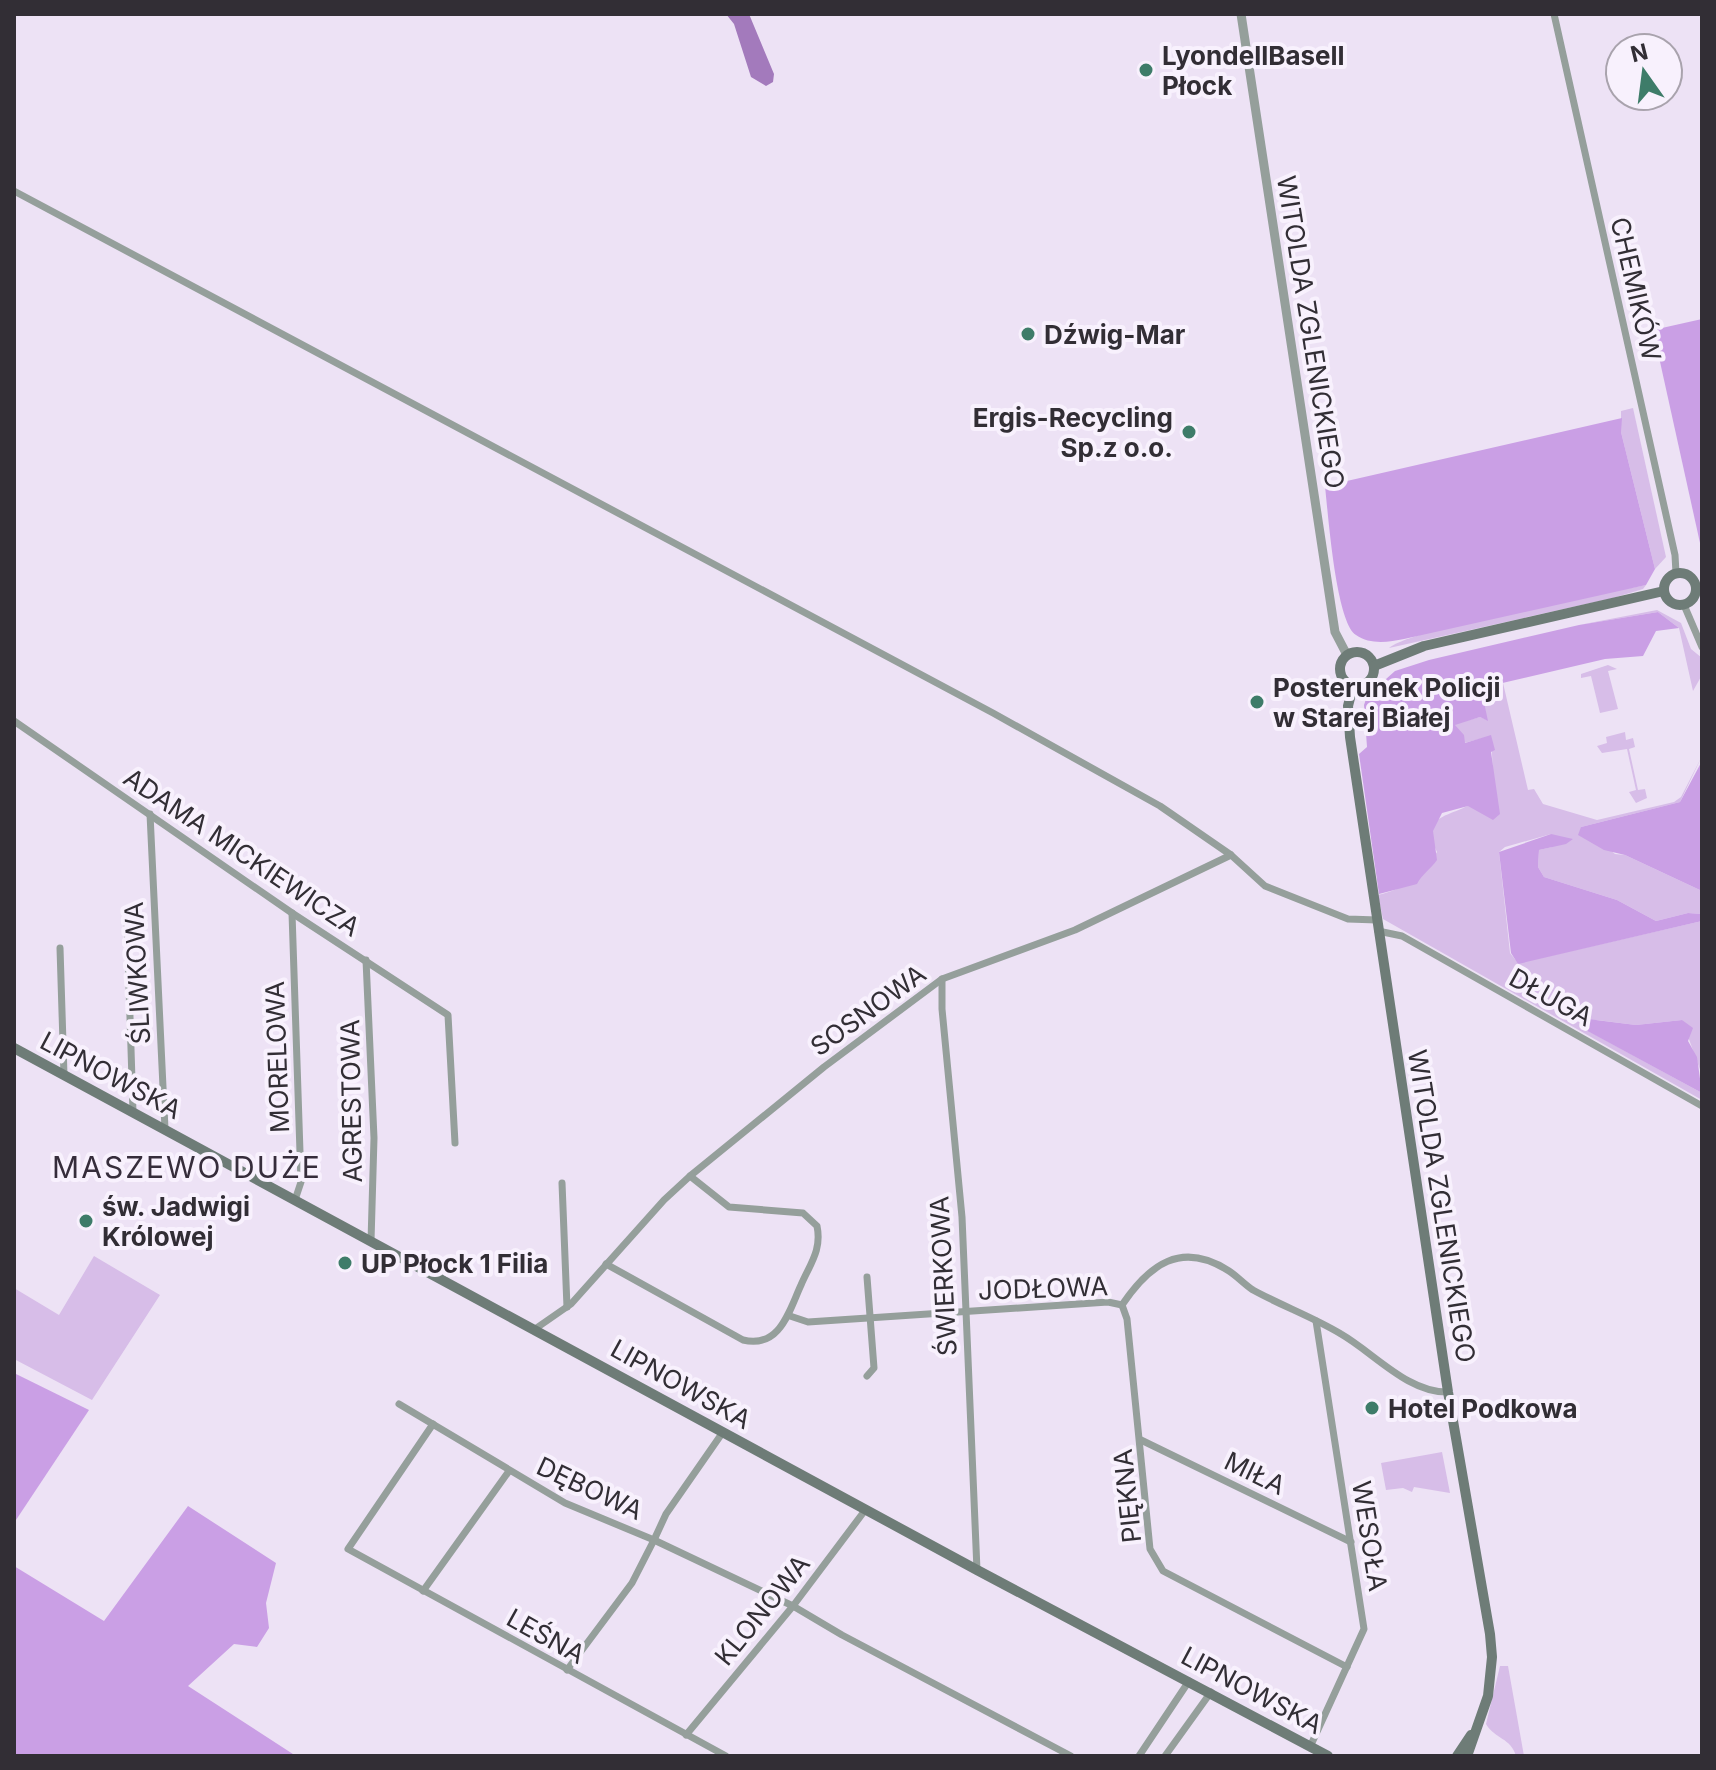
<svg xmlns="http://www.w3.org/2000/svg" width="1716" height="1770" font-family="Inter,sans-serif">
<rect width="100%" height="100%" fill="#ede2f5"/>
<!-- green -->
<g fill="#d7bde8">
<path d="M1633,408l33,149 -11,12 -34,-137v-21z"/>
<path d="M1646,585l-3,4 -30,9 -224,50c21,-19 214,-55 257,-63z"/>
<path d="M1657,610l24,13 10,26 11,9v17l-9,16 -14,-63 -21,-16 -79,13z"/>
<path d="M1608,665l9,4 -9,2 10,38 -18,4 -9,-37 -10,2v-4z"/>
<path d="M1503,683l25,107 6,-1 9,15 54,16 77,-18 7,-5 21,-41 -22,46 -99,25 34,27 10,1 77,36v23l-14,-1 -32,8 -39,-21 -73,-23 -6,-10 1,-17 13,-3 -1,-13 -46,13 -6,5 11,101 8,10 184,-42v154l-20,-55 -46,5 -39,-5 -14,8 119,65v7l-319,-181 -5,-24c28,-6 43,-20 59,-43 -17,-34 8,-35 28,-45 10,-4 20,-10 29,-16l-3,-55 -27,7 -10,-19 26,-7 7,3 -6,-32z"/>
<path d="M1625,732l1,8 7,-2 2,9 -6,2 9,41 7,-1 2,9 -11,5 -7,-11 7,-2 -9,-41 -25,4 -5,-7 10,-3 -1,-6z"/>
<path d="M94,1256l66,39 -68,105 -78,-41v-71l45,27z"/>
<path d="M1442,1452l8,41 -36,-6 -2,5 -9,-4 -17,2 -5,-27z"/>
<path d="M1500,1666h8l16,90h-8c-5,-18 -21,-17 -30,-32z"/>
</g>
<!-- forest -->
<g fill="#ca9fe5">
<path d="M1702,319v233l-49,-222z"/>
<path d="M1622,418l-1,14 34,137 -9,16 -242,54c-15,3 -34,6 -48,-4 -20,-13 -28,-122 -31,-149z"/>
<path d="M1658,612l21,16 -23,3 -13,25 -38,3 -124,29 7,33 -8,-4 -25,8 9,10 1,8 26,-8 4,15 -4,2 9,62 -7,6 -25,-14 -26,7 -9,18 4,29c-7,10 -15,14 -20,24l-38,10 -20,-140 8,-7 -3,-42 3,-9 28,-25 34,-11 150,-35z"/>
<path d="M1702,761v130l-77,-36 -21,-5 -26,-15 3,-8 99,-25z"/>
<path d="M1551,834l22,5 -7,5 -27,6 -1,17 6,10 73,23 39,21 32,-8 14,1v7l-184,43 -7,-11 -12,-101z"/>
<path d="M1588,1019l48,6 46,-5 11,8 -5,13 9,16 5,36 -120,-65z"/>
<path d="M14,1373l75,37 -75,113z"/>
<path d="M188,1506l88,57 -10,40 3,25 -12,19 -23,-3 -46,42 108,70h-282v-190l90,55z"/>
</g>
<!-- water -->
<path fill="#a37abc" d="M726,14h23l25,60 -1,8 -7,4 -15,-9 -17,-53z"/>
<g fill="none" stroke-linecap="round" stroke-linejoin="round">
<!-- minor -->
<g stroke="#959f9b" stroke-width="7">
<path d="M1554,14l121,541 1,18"/>
<path d="M14,191l979,522 167,93 71,49 34,31 83,33 29,1"/>
<path d="M1684,605l18,42"/>
<path d="M14,721l278,192 156,102 7,128"/>
<path d="M150,814l15,315"/>
<path d="M292,913l9,269 -6,18"/>
<path d="M127,922l6,190"/>
<path d="M1378,931l24,5 300,170"/>
<path d="M60,948l4,127"/>
<path d="M366,960l8,178 -3,103"/>
<path d="M942,979v30l20,208 15,353"/>
<path d="M562,1183l5,124"/>
<path d="M606,1264l137,76c37,9 46,-29 58,-55 9,-21 21,-35 16,-59l-14,-13 -74,-6 -39,-31"/>
<path d="M867,1277l7,91 -7,8"/>
<path d="M1122,1305l5,14 23,230 13,22 184,96"/>
<path d="M1122,1305c27,-40 59,-65 107,-34 8,5 15,13 24,19 29,16 60,27 88,44 33,19 67,59 107,58"/>
<path d="M790,1316l18,6 300,-20 14,3"/>
<path d="M535,1329l36,-25 93,-104 26,-24 134,-109 118,-88 133,-49 156,-75"/>
<path d="M399,1404l166,99 89,37 12,-26 57,-82"/>
<path d="M433,1424l-85,125 378,207"/>
<path d="M1141,1440l210,102"/>
<path d="M423,1591l86,-120"/>
<path d="M567,1670l65,-87 22,-43 139,66 49,29 229,121"/>
<path d="M686,1735l107,-129 73,-97"/>
<path d="M1310,1747l54,-118 -48,-308"/>
<path d="M1139,1756l50,-75"/>
<path d="M1165,1756l46,-64"/>
</g>
<!-- tertiary -->
<path stroke="#959f9b" stroke-width="9" d="M1241,14l94,618 12,23"/>
<!-- secondary -->
<g stroke="#6e7c77" stroke-width="10">
<circle cx="1680" cy="589" r="16"/>
<circle cx="1357" cy="669" r="17"/>
<path d="M1374,666l50,-20 240,-55"/>
<path d="M1353,686l-5,20 2,31 98,655 42,242 2,23 -4,39 -21,60"/>
<path d="M14,1048l963,522 351,186"/>
<path d="M1457,1756l14,-21"/>
</g>
</g>
<!-- markers -->
<g fill="#3e7c69" stroke="#f8f1fd" stroke-width="3">
<circle cx="1146" cy="70" r="8"/>
<circle cx="1028" cy="334" r="8"/>
<circle cx="1189" cy="432" r="8"/>
<circle cx="1257" cy="702" r="8"/>
<circle cx="86" cy="1221" r="8"/>
<circle cx="345" cy="1263" r="8"/>
<circle cx="1372" cy="1408" r="8"/>
</g>
<g text-anchor="middle" dominant-baseline="central" stroke-width="8" stroke-linejoin="round" paint-order="stroke">
<!-- poi labels -->
<g font-size="26" font-weight="bold" fill="#322e35" stroke="#f8f1fd" text-anchor="start">
<text x="1162" y="55">LyondellBasell<tspan x="1162" dy="30">Płock</tspan></text>
<text x="1044" y="334">Dźwig-Mar</text>
<text x="1173" y="417" text-anchor="end">Ergis-Recycling<tspan x="1173" dy="30">Sp.z o.o.</tspan></text>
<text x="1273" y="687">Posterunek Policji<tspan x="1273" dy="30">w Starej Białej</tspan></text>
<text x="102" y="1206">św. Jadwigi<tspan x="102" dy="30">Królowej</tspan></text>
<text x="361" y="1263">UP Płock 1 Filia</text>
<text x="1388" y="1408">Hotel Podkowa</text>
</g>
<!-- street labels -->
<g font-size="26" fill="#322e35" stroke="#f8f1fd">
<text transform="translate(1636 289) rotate(77)">CHEMIKÓW</text>
<text transform="translate(1311 332) rotate(81)">WITOLDA ZGLENICKIEGO</text>
<text transform="translate(242 852) rotate(34)">ADAMA MICKIEWICZA</text>
<text transform="translate(137 973) rotate(-93)">ŚLIWKOWA</text>
<text transform="translate(1551 997) rotate(29)">DŁUGA</text>
<text transform="translate(868 1010) rotate(-36)">SOSNOWA</text>
<text transform="translate(277 1057) rotate(-92)">MORELOWA</text>
<text transform="translate(111 1075) rotate(28)">LIPNOWSKA</text>
<text transform="translate(351 1101) rotate(-91)">AGRESTOWA</text>
<text transform="translate(1442 1206) rotate(81)">WITOLDA ZGLENICKIEGO</text>
<text transform="translate(943 1276) rotate(-93)">ŚWIERKOWA</text>
<text transform="translate(1043 1288) rotate(-2)">JODŁOWA</text>
<text transform="translate(681 1384) rotate(29)">LIPNOWSKA</text>
<text transform="translate(1255 1473) rotate(26)">MIŁA</text>
<text transform="translate(590 1488) rotate(25)">DĘBOWA</text>
<text transform="translate(1127 1496) rotate(-96)">PIĘKNA</text>
<text transform="translate(1370 1536) rotate(81)">WESOŁA</text>
<text transform="translate(762 1610) rotate(-51)">KLONOWA</text>
<text transform="translate(546 1636) rotate(29)">LEŚNA</text>
<text transform="translate(1252 1690) rotate(28)">LIPNOWSKA</text>
</g>
<!-- quarter labels -->
<g font-size="30" letter-spacing="2" fill="#362d3b" stroke="#f8f1fd">
<text x="187" y="1167">MASZEWO DUŻE</text>
</g>
</g>
<!-- border -->
<rect width="1716" height="1770" fill="none" stroke="#322e35" stroke-width="32"/>
<!-- north arrow -->
<g transform="translate(1644 72) rotate(346)"><circle r="38" fill="#f8f1fd" stroke="#a9a3ad" stroke-width="2"/>
<path d="M0-6L14 30L0 20L-14 30Z" fill="#3e7c69"/>
<text y="-12" font-size="22" font-weight="bold" text-anchor="middle" fill="#322e35">N</text>
</g>
</svg>
